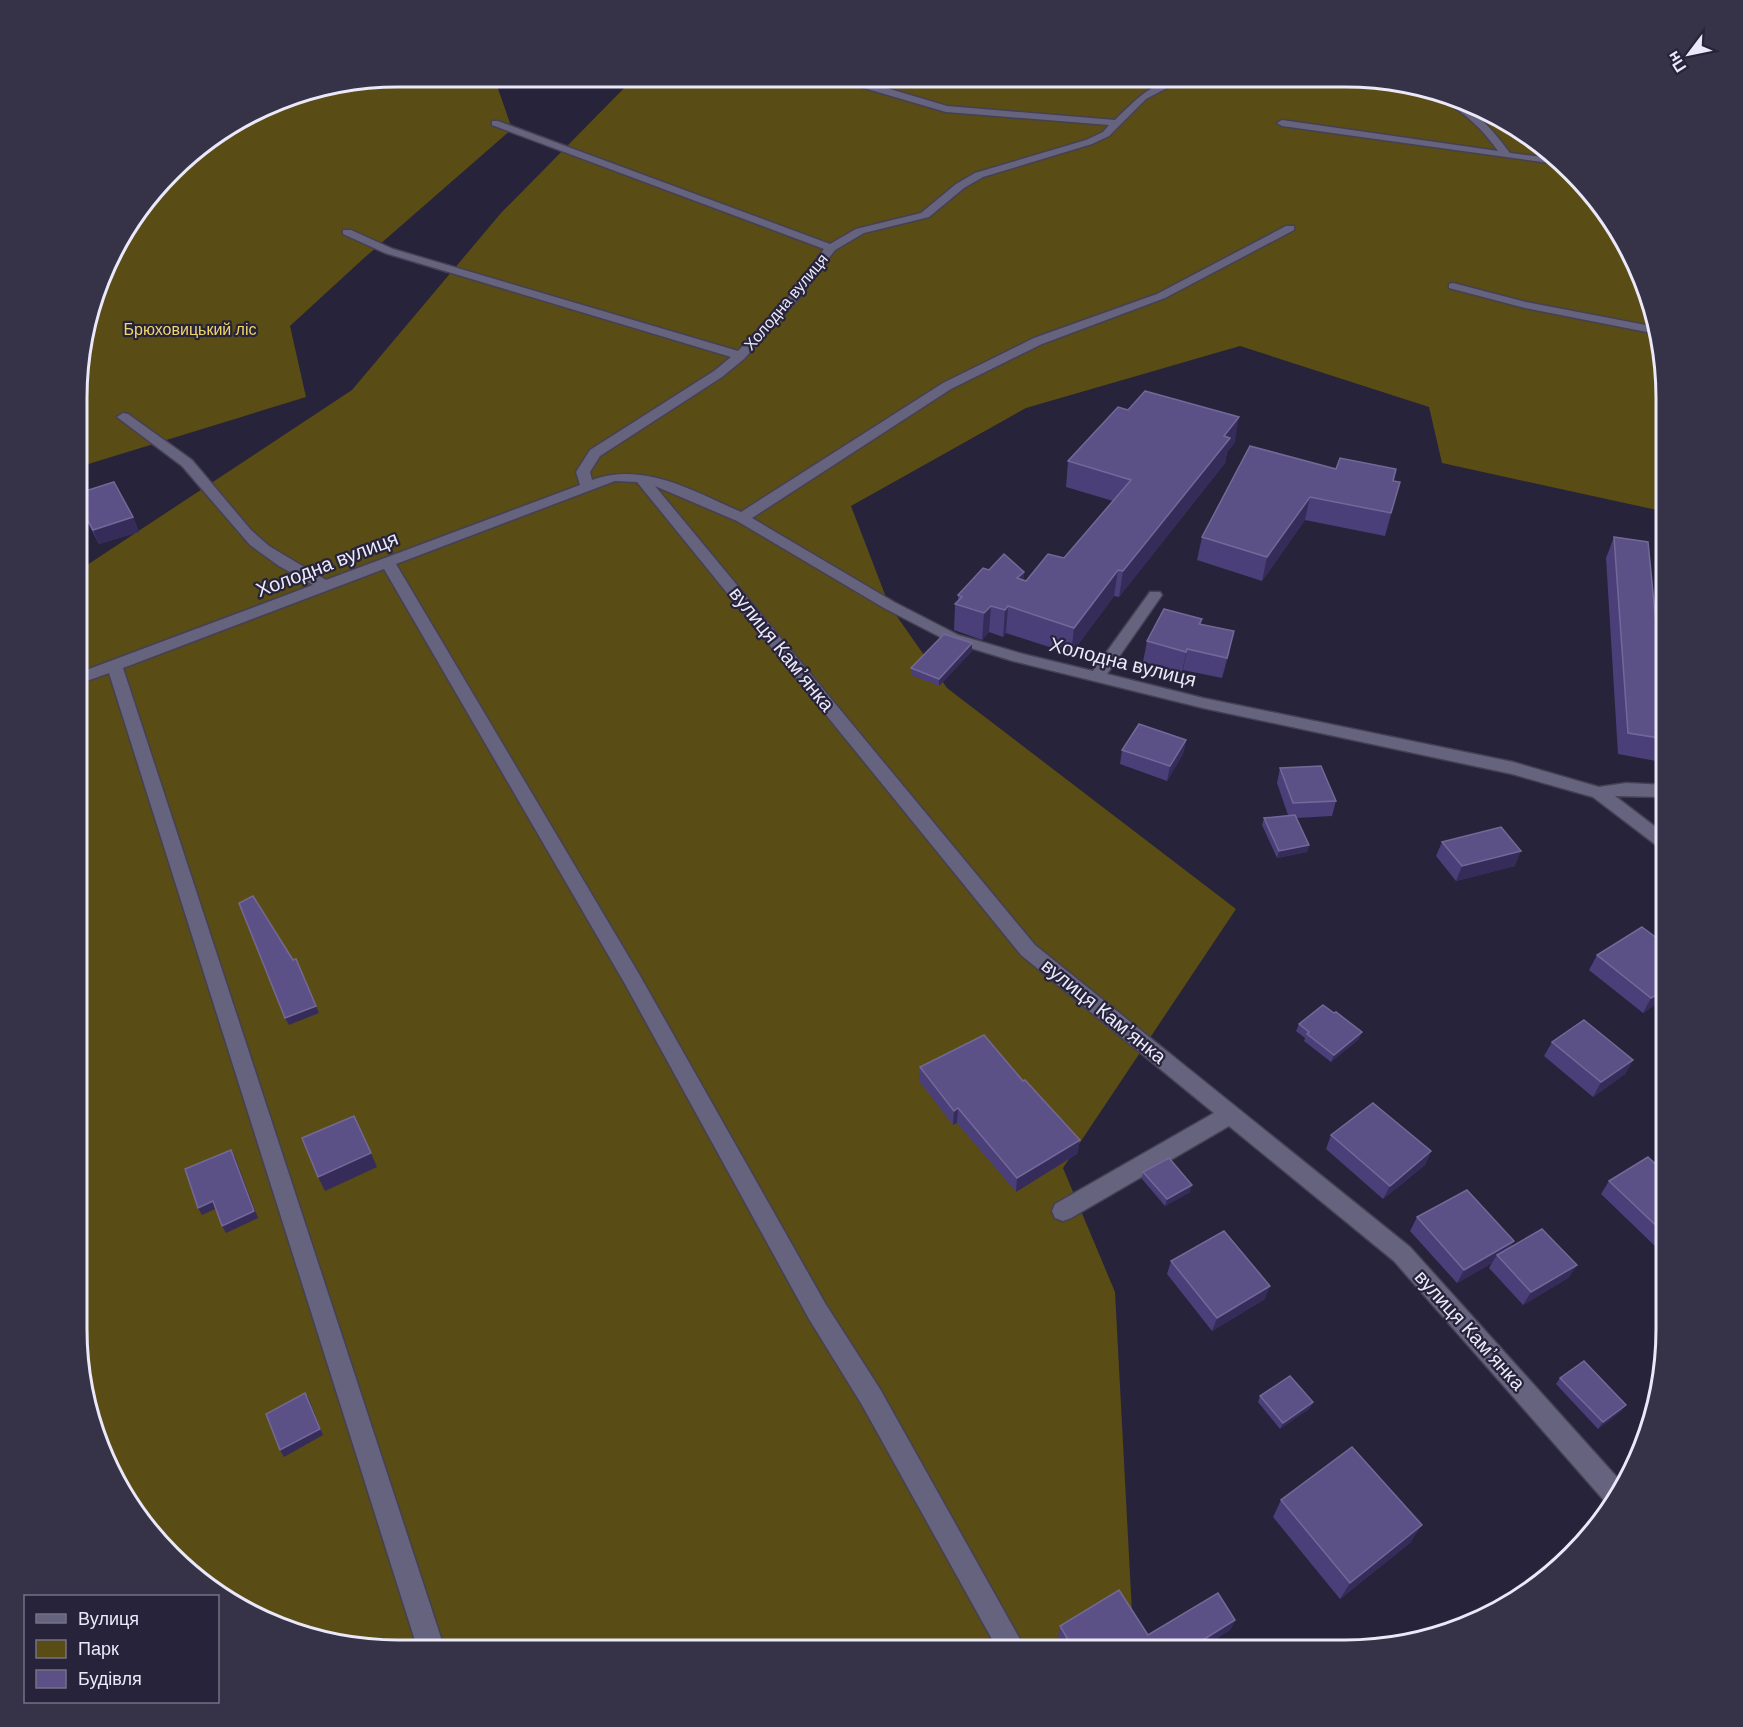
<svg xmlns="http://www.w3.org/2000/svg" width="1743" height="1727" font-family="'DM Sans',sans-serif">
<rect width="100%" height="100%" fill="#26233a"/>
<!-- green -->
<g fill="#594c14">
<path d="M398,77h96l18,52 -149,130 -73,67 16,71 -224,69 1,-131 37,-98 66,-81 108,-62z"/>
<path d="M635,77l752,2 119,40 94,83 49,92 17,83v135l-224,-49 -13,-56 -189,-61 -214,62 -175,98 38,99 58,83 289,221 -173,259 52,124 19,358h-757l-63,-11 -77,-31 -94,-83 -49,-92 -17,-83 4,-781 271,-179 149,-177z"/>
</g>
<g fill="none" stroke-linecap="round" stroke-linejoin="round">
<defs>
<g id="minor">
<path d="M840,78h13l94,28 168,14c18,-18 41,-43 69,-41l-38,20 -37,37 -17,8 -109,33 -19,11 -35,29 -65,16 -29,17 -37,49 -54,60 -22,18 -122,79 -10,16 2,8c52,-19 103,12 149,32l202,-129 91,-45 123,-44 129,-68h8v4l-129,68 -123,46 -91,45 -199,129 142,84 64,33 65,19 70,17 57,-79h10l2,3 -55,79 96,24 310,64 86,25 27,-4 40,2v12l-51,-1 51,39v15l-6,-2 -67,-51 -81,-23 -309,-66 -190,-47 -65,-20 -64,-33 -147,-87 -82,-35 380,459 375,302 214,238 -14,21 -2,-1 -214,-244 -165,-135 -158,92 -8,3 -8,-3 -3,-7 3,-7 159,-91 -193,-158 -384,-473 -22,-1 -219,83 243,410 186,329 55,86 146,261h-28l-136,-245 -53,-86 -184,-335 -241,-415 -261,99 322,982h-27l-309,-977 -28,10v-11l232,-87 -34,-19 -29,-21 -68,-79 -65,-49 6,-4 5,1 64,46 59,70 18,16 57,34 254,-95 -4,-13 14,-22 124,-79 17,-14 -346,-104 -42,-19v-4h8l42,19 345,102 52,-56 34,-46 -332,-124v-4h6l332,123 26,-15 65,-16 35,-29 19,-11 111,-33 17,-8 6,-7 -163,-13 -82,-24z"/>
<path d="M1442,98c33,11 47,27 68,55l40,5 7,6 -275,-38 -5,-3 5,-3 216,31c-15,-21 -32,-38 -55,-50z"/>
<path d="M1453,283l73,19 130,25 1,7 -132,-26 -76,-20v-4z"/>
</g>
</defs>
<!-- minor casing -->
<use href="#minor" stroke="#454054" stroke-width="3"/>
<!-- minor -->
<use href="#minor" fill="#66637e" fill-rule="evenodd"/>
</g>
<!-- wall -->
<g fill="#4b3f79">
<path d="M1235,442l-8,10 -2,11 -106,134 -5,-1 -43,58 -65,-21 -3,4 -14,-5 -7,8 -28,-10 1,-26 3,-3v-6l31,-25 35,2 -1,8 3,1 38,-23 49,-57 -47,-14 2,-26z"/>
<path d="M1336,469h60l-3,12 7,1 -15,54 -80,-16 -43,61 -65,-21 5,-23z"/>
<path d="M82,492l51,25 6,15 -40,12 -17,-32z"/>
<path d="M1614,537l52,188v17l-10,19 -38,-7 -12,-196z"/>
<path d="M1202,619l-1,5 29,27 -8,27 -39,-8 -1,2 -39,-10 4,-21z"/>
<path d="M972,643v8l-33,35 -28,-11v-7z"/>
<path d="M1186,740l-3,14 -16,27 -47,-17 2,-14z"/>
<path d="M1280,768l56,33 -4,15 -36,2 13,27 -2,7 -30,6 -15,-33 2,-7 24,-3 -11,-32z"/>
<path d="M1442,842l73,24 -59,15 -20,-25z"/>
<path d="M1597,955l69,42 -23,16 -54,-43z"/>
<path d="M1299,1024l60,15 -28,23 -27,-21 1,-3 -9,-7z"/>
<path d="M1552,1042l81,18 -8,14 -32,23 -49,-41z"/>
<path d="M920,1067l103,14 57,59 -3,14 -61,38 -59,-69 -4,2 -34,-44z"/>
<path d="M1331,1135l100,16 -6,14 -42,34 -57,-50z"/>
<path d="M1661,1169l5,72 -10,6 -55,-53 8,-13z"/>
<path d="M1143,1172l47,20 -25,14 -23,-27z"/>
<path d="M1417,1217l97,24 -3,5 66,19 -9,13 -45,27 -34,-37 3,-5 -35,20 -47,-52z"/>
<path d="M1171,1261l94,38 -53,32 -45,-57z"/>
<path d="M1560,1378l66,27 -5,6 -23,18 -42,-45z"/>
<path d="M1260,1396l53,6 -3,6 -30,21 -22,-27z"/>
<path d="M1281,1500l130,42 -71,57 -67,-82z"/>
<path d="M1235,1620l-5,10 -32,20h-132l-8,-14 2,-10 88,9z"/>
</g>
<!-- shaded-wall -->
<g fill="#352c5a">
<path d="M1239,417l-4,25 -8,10 -2,11 -106,134 4,-26z"/>
<path d="M1310,497l-5,23 -43,61 5,-24z"/>
<path d="M133,517l6,15 -40,12 -6,-14z"/>
<path d="M1118,570l-4,26 -43,58 3,-26z"/>
<path d="M1024,572l-3,26 -4,-20z"/>
<path d="M991,606l-2,26 -7,8 2,-27z"/>
<path d="M1008,606l-2,27 -3,4 2,-27z"/>
<path d="M1234,631l-4,20 -8,27 5,-20z"/>
<path d="M972,643v8l-33,35v-7z"/>
<path d="M1187,649l-4,21 -1,2 4,-20z"/>
<path d="M1186,740l-3,14 -16,27 3,-15z"/>
<path d="M1309,845l-2,7 -30,6 2,-7z"/>
<path d="M1521,851l-6,15 -59,15 6,-15z"/>
<path d="M1666,989v8l-23,16 8,-15z"/>
<path d="M316,1006l3,7 -30,12 -4,-7z"/>
<path d="M1362,1032l-3,7 -28,23 3,-7z"/>
<path d="M1633,1060l-8,14 -32,23 8,-15z"/>
<path d="M958,1108l-1,15 -4,2 1,-14z"/>
<path d="M1080,1140l-3,14 -61,38 1,-14z"/>
<path d="M231,1150l4,7 23,61 -32,15 -4,-7z"/>
<path d="M1431,1151l-6,14 -42,34 7,-13z"/>
<path d="M371,1153l6,14 -52,24 -7,-14z"/>
<path d="M1192,1185l-2,7 -25,14 2,-7z"/>
<path d="M213,1201l4,7 -15,7 -4,-7z"/>
<path d="M1666,1234v7l-10,6z"/>
<path d="M1514,1241l-8,13 -9,1 -5,8 -35,20 7,-13z"/>
<path d="M1577,1265l-9,13 -45,27 8,-13z"/>
<path d="M1270,1286l-5,13 -53,32 5,-13z"/>
<path d="M305,1393l4,6 14,36 -39,22 -4,-7z"/>
<path d="M1313,1402l-3,6 -30,21 3,-6z"/>
<path d="M1626,1405l-5,6 -23,18 5,-7z"/>
<path d="M1422,1525l-11,17 -71,57 10,-16z"/>
<path d="M1235,1620l-5,10 -32,20h-11z"/>
</g>
<!-- building -->
<g fill="#5c5186" stroke="#736998" stroke-width="1.5">
<path d="M1145,391l94,26 -15,19 6,2 -107,133 -5,-1 -44,58 -66,-22 -3,4 -14,-4 -7,7 -29,-9 7,-7 -4,-2 25,-27 6,2 15,-16 20,18 -7,6 9,3 22,-27 16,4 67,-78 -63,-19 50,-54 10,3z"/>
<path d="M1250,446l86,23 4,-11 56,11 -3,12 7,1 -9,31 -81,-16 -43,60 -65,-20z"/>
<path d="M114,482l19,35 -40,13 -11,-21v-17z"/>
<path d="M1614,537l34,5 18,183v14l-38,-6z"/>
<path d="M1164,609l38,10 -3,5 35,7 -7,27 -40,-9 -1,3 -39,-11z"/>
<path d="M944,634l28,9 -33,36 -28,-11z"/>
<path d="M1139,724l47,16 -16,26 -48,-16z"/>
<path d="M1321,766l15,35 -43,2 -13,-35z"/>
<path d="M1295,815l14,30 -30,6 -15,-33z"/>
<path d="M1501,827l20,24 -59,15 -20,-24z"/>
<path d="M253,896l40,64 3,-1 20,47 -31,12 -46,-115z"/>
<path d="M1642,927l24,18v44l-15,9 -54,-43z"/>
<path d="M1323,1005l11,8 2,-1 26,20 -28,23 -27,-21 2,-2 -10,-8z"/>
<path d="M1584,1020l49,40 -32,22 -49,-40z"/>
<path d="M984,1035l39,46 2,-1 55,60 -63,38 -59,-70 -4,3 -34,-44z"/>
<path d="M1373,1103l58,48 -41,35 -59,-51z"/>
<path d="M354,1116l17,37 -53,24 -16,-39z"/>
<path d="M231,1150l23,61 -32,15 -9,-25 -15,7 -13,-39z"/>
<path d="M1648,1157l13,12 5,-3v69l-57,-54z"/>
<path d="M1169,1158l23,27 -25,14 -24,-27z"/>
<path d="M1467,1190l47,51 -50,29 -47,-53z"/>
<path d="M1542,1229l35,36 -46,27 -34,-37z"/>
<path d="M1224,1231l46,55 -53,32 -46,-57z"/>
<path d="M1584,1361l42,44 -23,17 -43,-44z"/>
<path d="M1290,1376l23,26 -30,21 -23,-27z"/>
<path d="M305,1393l15,36 -40,21 -14,-36z"/>
<path d="M1352,1447l70,78 -72,58 -69,-83z"/>
<path d="M1119,1590l29,45 70,-42 17,27 -48,30h-113l-14,-24z"/>
</g>
<g text-anchor="middle" dominant-baseline="central" stroke-width="4.5" stroke-linejoin="round" paint-order="stroke">
<!-- far-street labels -->
<g font-size="16" fill="#ebe9f9" stroke="#26233a">
<text transform="translate(786 302) rotate(-50)">Холодна вулиця</text>
</g>
<!-- far-park labels -->
<g font-size="16" fill="#f0d669" stroke="#26233a">
<text x="190" y="329">Брюховицький ліс</text>
</g>
<!-- street labels -->
<g font-size="20" fill="#ebe9f9" stroke="#26233a">
<text transform="translate(327 564) rotate(-21)">Холодна вулиця</text>
<text transform="translate(782 649) rotate(51)">вулиця Камʼянка</text>
<text transform="translate(1123 662) rotate(14)">Холодна вулиця</text>
<text transform="translate(1104 1011) rotate(39)">вулиця Камʼянка</text>
<text transform="translate(1470 1330) rotate(48)">вулиця Камʼянка</text>
</g>
</g>
<!-- crop -->
<path d="M0 0H1743V1727H0ZM398 87H1345A311 311 0 0 1 1656 398V1329A311 311 0 0 1 1345 1640H398A311 311 0 0 1 87 1329V398A311 311 0 0 1 398 87Z" fill="#363349" fill-rule="evenodd"/>
<path fill="none" stroke="#ebe9f9" stroke-width="3" d="M398 87H1345A311 311 0 0 1 1656 398V1329A311 311 0 0 1 1345 1640H398A311 311 0 0 1 87 1329V398A311 311 0 0 1 398 87Z"/>
<!-- legend -->
<rect x="24" y="1595" width="195" height="108" fill="#26233a" stroke="#757286" stroke-width="1.5"/>
<rect x="36" y="1614" width="30" height="9" fill="#66637e" stroke="#757286" stroke-width="1.5"/>
<text x="78" y="1625" font-size="18" fill="#ebe9f9">Вулиця</text>
<rect x="36" y="1640" width="30" height="18" fill="#594c14" stroke="#757286" stroke-width="1.5"/>
<text x="78" y="1655" font-size="18" fill="#ebe9f9">Парк</text>
<rect x="36" y="1670" width="30" height="18" fill="#5c5186" stroke="#757286" stroke-width="1.5"/>
<text x="78" y="1685" font-size="18" fill="#ebe9f9">Будівля</text>
<!-- north arrow -->
<g transform="translate(1689 54) rotate(238)" stroke="#26233a" stroke-width="4.5" paint-order="stroke">
<path d="M0-4.5L10 22L0 15L-10 22Z" fill="#ebe9f9"/>
<text y="-9" font-size="16" font-weight="bold" text-anchor="middle" fill="#ebe9f9">Пн</text>
</g>
</svg>
